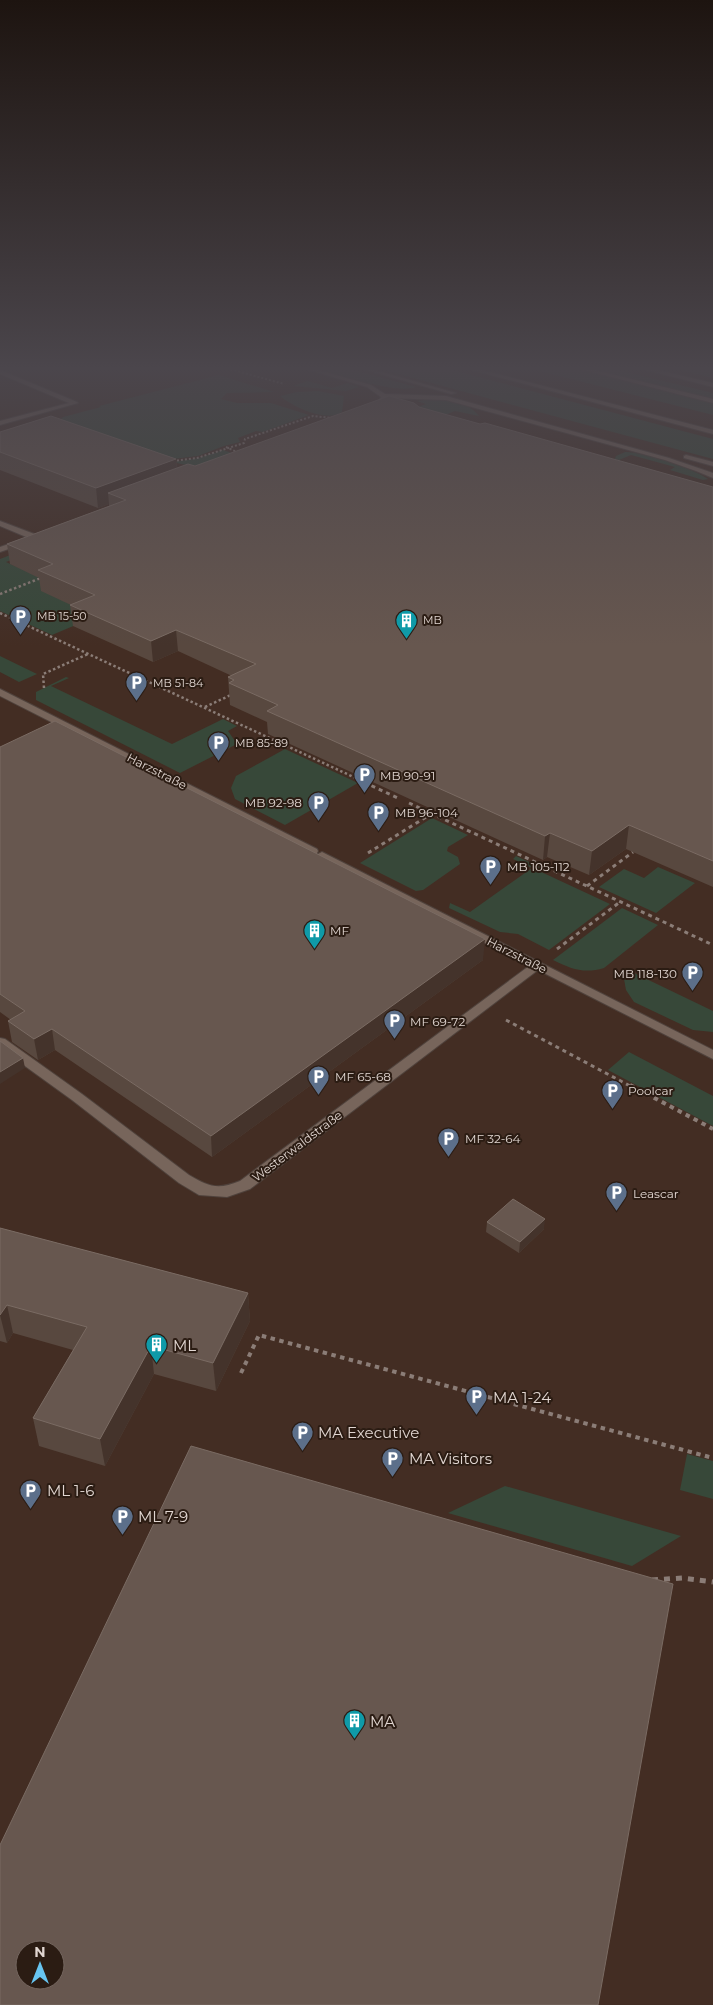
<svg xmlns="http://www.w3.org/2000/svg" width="713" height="2005" font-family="Montserrat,sans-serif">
<rect width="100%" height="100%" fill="#35251d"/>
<!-- built -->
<path fill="#432d23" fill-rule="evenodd" d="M0,365h713v1640h-713zM25,1950h30v30h-30z"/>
<!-- green -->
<g fill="#374839">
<path d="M307,365h28l81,22c-21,8 -85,-15 -109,-22z"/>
<path d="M365,365h68l280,74v20z"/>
<path d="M516,365h81l116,28v22z"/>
<path d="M659,365h54v13z"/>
<path d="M219,375l55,17 -47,1 -6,6 16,4h34l38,12 -46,17 -7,-1 -18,7 2,4 -16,4 -26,10 -41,5 -102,-36 8,-8 38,-10 -2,-1z"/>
<path d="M308,381l24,7 15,-5 12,4 -13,4 -53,-5z"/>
<path d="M318,391l26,5 -2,16c-15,11 -49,-5 -62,-16l17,-4z"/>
<path d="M432,399c18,1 36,3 47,17l-24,-5 -27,11 -15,-13 13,-5 -9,-3z"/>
<path d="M223,450l12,4c-21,8 -39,16 -61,8l25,-4z"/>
<path d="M625,452c16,-1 70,17 83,27l-5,1 -33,-10 5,-3 -44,-12 -12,5 -4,-1 1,-3z"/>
<path d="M39,544l-8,8 -25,10 13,6 26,-10 52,58 -45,19 -52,-24v-52z"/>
<path d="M0,656l37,18 -18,8 -19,-10z"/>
<path d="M66,677l3,1 -18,8 121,58 51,-25 14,7 -9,5 9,13 -57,29 -144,-73v-8z"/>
<path d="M285,749l73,34 -73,42 -50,-26 -4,-11 5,-12z"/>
<path d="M432,818l36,17 -20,12 -1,4 11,6 2,7 -37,26 -7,1 -56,-28z"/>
<path d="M516,856l24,11 -3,3 73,34 -61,46 -31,-16 -18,-2 -51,-24 1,-5 20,9 62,-44 -19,-9z"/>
<path d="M658,867l37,16 -39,30 -57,-26 25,-18 20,9z"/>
<path d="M622,908l36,17 -54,43c-20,6 -33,1 -51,-8z"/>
<path d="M632,972l81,39v21l-20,-2 -59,-28 -8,-12 -2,-11z"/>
<path d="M629,1052l84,44v30l-105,-56z"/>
<path d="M687,1454l26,7v38l-33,-9z"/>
<path d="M505,1486l176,50 -49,30 -184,-53z"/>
</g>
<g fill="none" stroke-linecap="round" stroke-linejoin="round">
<defs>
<g id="lane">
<path d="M292,365h9l70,20 14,9 61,2 223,62 44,15v5l-17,-7 -31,-11 -219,-60 -60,-2 -7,11 -9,2v-2l5,-2 6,-10 -14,-10z"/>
<path d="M348,365h9l99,28 -5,1z"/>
<path d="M453,365h10l250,65v4z"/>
<path d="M564,365h10l139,34v4z"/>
<path d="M626,365h10l77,18v4z"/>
<path d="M0,370l77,32 1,1 -78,22v-4l69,-18 -69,-29z"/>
<path d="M686,455l27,7v4l-29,-8v-2z"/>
<path d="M0,521l37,14 1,2 -7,2 -31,-13z"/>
<path d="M23,539l4,2 -1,2 -26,9v-5z"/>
<path d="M0,689l317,160 1,2 -1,2h-8l-309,-157z"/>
<path d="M322,852l391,198v9l-175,-89 -288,219 -23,8 -28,-2 -20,-12 -107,-83 -72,-52v-10l5,1 77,55 107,81c20,12 29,15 51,6l289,-215 -211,-109 -2,-2z"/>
</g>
</defs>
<!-- lane casing -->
<use href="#lane" stroke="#4f423c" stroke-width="2"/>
<!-- path-far4 -->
<g stroke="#8b7d77" stroke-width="2" stroke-dasharray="2 2" stroke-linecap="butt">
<path d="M215,365l69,19"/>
<path d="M226,447l13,6"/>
<path d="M173,461l24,-3 47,-15 1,-4 68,-23 19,2"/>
</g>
<!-- path-far3 -->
<g stroke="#8b7d77" stroke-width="2.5" stroke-dasharray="2.5 2.5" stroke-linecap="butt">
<path d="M0,594l41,-16"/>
<path d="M0,613l360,167"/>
<path d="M44,688l-1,-14 45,-20"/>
<path d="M205,707l28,-13"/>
</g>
<!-- path-far2 -->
<g stroke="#8b7d77" stroke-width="3" stroke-dasharray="4 4" stroke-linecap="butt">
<path d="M357,779l43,20"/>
<path d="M409,803l304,142"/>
<path d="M368,853l63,-39"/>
<path d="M587,886l46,-34"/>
<path d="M557,949l63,-47"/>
<path d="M506,1020l126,67"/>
</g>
<!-- path-far1 -->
<g stroke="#8b7d77" stroke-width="4" stroke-dasharray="4.5 4.5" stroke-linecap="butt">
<path d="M630,1085l83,44"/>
<path d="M241,1373l18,-38 454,123"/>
</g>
<!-- path -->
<path stroke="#8b7d77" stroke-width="5" stroke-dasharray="6 6" stroke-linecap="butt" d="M652,1580l30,-2 31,4"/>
<!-- lane -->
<use href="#lane" fill="#77655b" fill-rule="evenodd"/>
</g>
<!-- wall -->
<g fill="#58483f">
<path d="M419,407l61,17 233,63v400l-87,-38 -37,26 -42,-18 -4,3 -275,-126 -1,-12 -37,-17 -2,-28 4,-1 -54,-25 -25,11 -80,-36 -3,-21h1l-30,-14 -2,-13 -29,-14 -3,-20 102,-38v-2l-11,4 -98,-38v-38l176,27 1,9 18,-2z"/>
<path d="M0,747l483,213 -271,197 -157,-107 -17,10 -26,-18 -4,-21 3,-1 -11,-8z"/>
<path d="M487,1222l57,7 -25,24 -33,-21z"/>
<path d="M0,1228l248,65 2,28 -34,70 -62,-17 -49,92 -66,-20 -6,-28 40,-68 -60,-17 -6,10 -7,-2z"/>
</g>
<!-- shaded-wall -->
<g fill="#44332b">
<path d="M176,459l2,19 -70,15 1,11 -11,4 -2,-20z"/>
<path d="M176,630l2,21 -25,11 -2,-21z"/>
<path d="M629,825l-3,24 -37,26 3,-24z"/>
<path d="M550,833l-3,24 -4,3 2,-24z"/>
<path d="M485,939l-2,21 -271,197 -1,-21z"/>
<path d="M52,1029l3,21 -17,10 -4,-21z"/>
<path d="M23,1058l2,10 -25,16v-12z"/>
<path d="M545,1219l-1,10 -25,24 1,-11z"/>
<path d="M248,1293l2,28 -34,70 -3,-28z"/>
<path d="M7,1305l6,28 -6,10 -7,-28z"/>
<path d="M151,1346l3,28 -49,92 -5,-27z"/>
</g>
<!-- building -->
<g fill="#67574f" stroke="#7a6b63" fill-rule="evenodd">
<path d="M389,396l25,7 5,4 61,17 5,-1 228,64v374l-84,-36 -37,26 -42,-18 -5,3 -278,-125 11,-6 -49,-22 5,-3 -6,-3 28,-13 -80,-34 -25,11 -81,-36 25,-10 -57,-25 15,-6 -46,-20 119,-44 -18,-7 80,-29 7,2z"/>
<path d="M51,416l125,43 -80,29 -96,-36v-20z"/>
<path d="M55,721l430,218 -274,197 -159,-107 -18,10 -26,-18 17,-10 -25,-17v-247z"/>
<path d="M0,1041l23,17 -23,14z"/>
<path d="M513,1199l32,20 -25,23 -33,-20z"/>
<path d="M0,1228l248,65 -35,70 -62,-17 -51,93 -67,-21 54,-91 -80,-22 -7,10z"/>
<path d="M191,1446l482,138 -75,421h-598v-160zM25,1950h30v30h-30z"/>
</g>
<!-- sky -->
<linearGradient id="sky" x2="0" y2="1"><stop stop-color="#1d1410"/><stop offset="0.57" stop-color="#4b464c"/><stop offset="1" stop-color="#4b464c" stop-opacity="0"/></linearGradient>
<rect width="713" height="646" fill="url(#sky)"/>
<!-- icons -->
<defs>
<symbol id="parking-pin" viewBox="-11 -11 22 30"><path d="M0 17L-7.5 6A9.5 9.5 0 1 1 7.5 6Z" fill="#5c6f8a" stroke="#2b1c13"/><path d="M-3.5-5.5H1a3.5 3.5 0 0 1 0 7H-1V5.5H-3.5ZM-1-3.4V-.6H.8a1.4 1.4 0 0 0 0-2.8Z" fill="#fff"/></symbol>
<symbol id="building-pin" viewBox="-11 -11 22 30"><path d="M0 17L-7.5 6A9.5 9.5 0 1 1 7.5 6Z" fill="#0f9aa8" stroke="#2b1c13"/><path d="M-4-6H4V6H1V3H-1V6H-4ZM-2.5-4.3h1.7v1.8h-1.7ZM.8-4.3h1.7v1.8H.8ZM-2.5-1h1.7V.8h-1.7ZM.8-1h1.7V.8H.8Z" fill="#fff"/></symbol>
</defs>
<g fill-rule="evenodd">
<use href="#parking-pin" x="8" y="604" width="25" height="34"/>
<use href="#building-pin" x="394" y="608" width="25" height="34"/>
<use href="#parking-pin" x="124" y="670" width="25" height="34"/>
<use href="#parking-pin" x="206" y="730" width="25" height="34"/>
<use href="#parking-pin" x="352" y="762" width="25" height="34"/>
<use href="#parking-pin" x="306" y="790" width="25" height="34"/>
<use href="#parking-pin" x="366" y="800" width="25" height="34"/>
<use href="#parking-pin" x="478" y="854" width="25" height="34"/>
<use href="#building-pin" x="302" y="918" width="25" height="34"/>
<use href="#parking-pin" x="680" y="960" width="25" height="34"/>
<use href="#parking-pin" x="382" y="1008" width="25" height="34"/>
<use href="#parking-pin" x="306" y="1064" width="25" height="34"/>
<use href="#parking-pin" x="600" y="1078" width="25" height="34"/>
<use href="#parking-pin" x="436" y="1126" width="25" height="34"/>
<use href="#parking-pin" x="604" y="1180" width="25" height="34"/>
<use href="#building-pin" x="144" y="1332" width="25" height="34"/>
<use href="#parking-pin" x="464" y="1384" width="25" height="34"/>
<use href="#parking-pin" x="290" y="1420" width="25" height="34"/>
<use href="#parking-pin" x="380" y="1446" width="25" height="34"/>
<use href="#parking-pin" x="18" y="1478" width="25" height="34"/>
<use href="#parking-pin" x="110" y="1504" width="25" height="34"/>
<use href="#building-pin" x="342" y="1708" width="25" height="34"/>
</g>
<g text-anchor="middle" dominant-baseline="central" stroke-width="4" stroke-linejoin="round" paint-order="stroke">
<!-- far-poi labels -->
<g font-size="11" fill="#e1d6d1" stroke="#2b1c13" text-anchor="start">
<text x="37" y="616">MB 15-50</text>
<text x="423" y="620">MB</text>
<text x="153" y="683">MB 51-84</text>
<text x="235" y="743">MB 85-89</text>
</g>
<!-- street labels -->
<g font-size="12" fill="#e1d6d1" stroke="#2b1c13">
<text transform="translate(157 771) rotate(27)">Harzstraße</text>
<text transform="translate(517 955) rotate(27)">Harzstraße</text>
<text transform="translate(297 1146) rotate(-37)">Westerwaldstraße</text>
</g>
<!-- poi labels -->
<g font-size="12" fill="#e1d6d1" stroke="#2b1c13" text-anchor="start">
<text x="380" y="775">MB 90-91</text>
<text x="302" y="802" text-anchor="end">MB 92-98</text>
<text x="395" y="812">MB 96-104</text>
<text x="507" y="866">MB 105-112</text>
<text x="330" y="930">MF</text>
<text x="677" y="973" text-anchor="end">MB 118-130</text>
<text x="410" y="1021">MF 69-72</text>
<text x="335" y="1076">MF 65-68</text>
<text x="628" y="1090">Poolcar</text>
<text x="465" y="1138">MF 32-64</text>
<text x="633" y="1193">Leascar</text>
</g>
<!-- near-poi labels -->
<g font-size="15" fill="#e1d6d1" stroke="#2b1c13" text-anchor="start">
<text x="173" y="1345">ML</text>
<text x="493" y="1397">MA 1-24</text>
<text x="318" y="1432">MA Executive</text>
<text x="409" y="1458">MA Visitors</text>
<text x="47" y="1490">ML 1-6</text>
<text x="138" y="1516">ML 7-9</text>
<text x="370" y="1721">MA</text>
</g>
</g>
<!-- north arrow -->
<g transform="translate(40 1965)"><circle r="24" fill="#2b1c13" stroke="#74665f"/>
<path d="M0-4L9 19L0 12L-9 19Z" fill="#67c4f0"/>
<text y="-8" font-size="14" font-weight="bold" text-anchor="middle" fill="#e1d6d1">N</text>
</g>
</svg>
